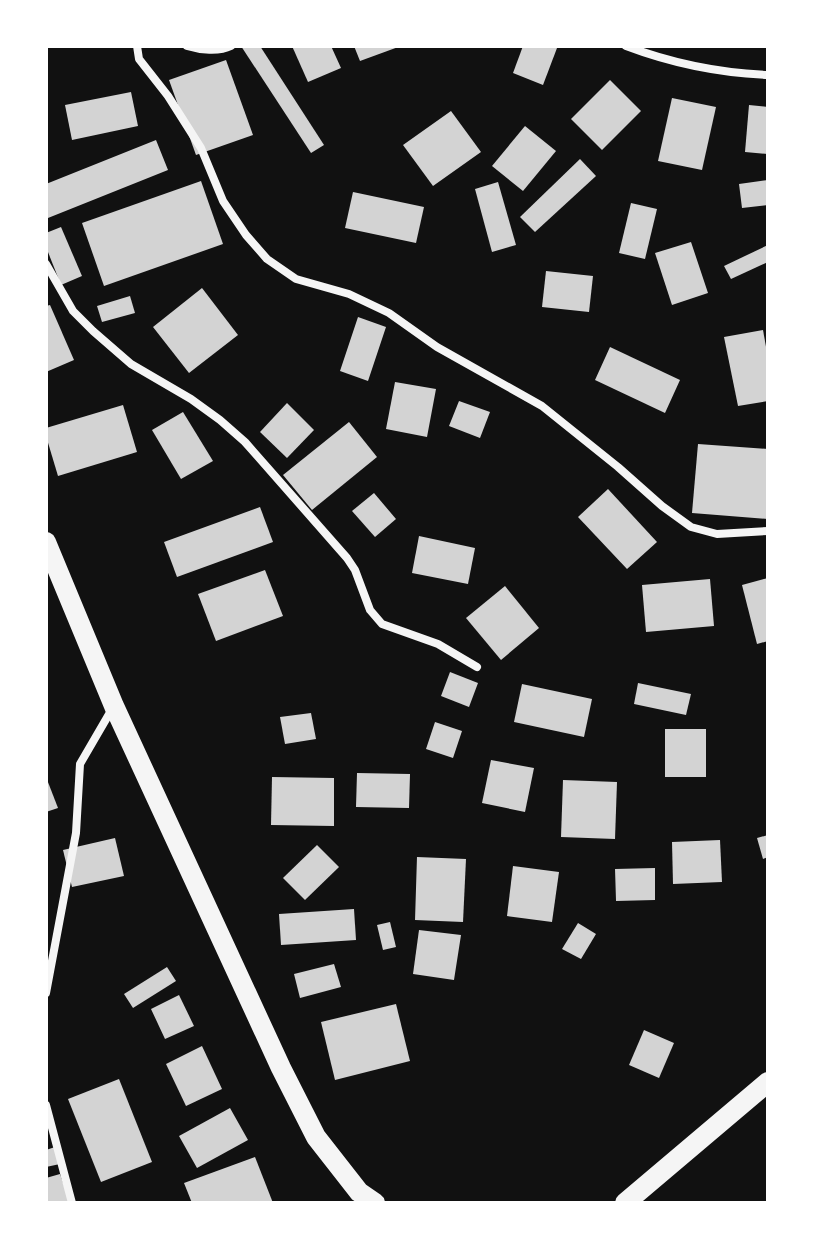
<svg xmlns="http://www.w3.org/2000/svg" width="814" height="1249" font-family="'Noto Sans',sans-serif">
<rect width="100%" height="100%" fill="#111"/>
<!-- building -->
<g fill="#d3d3d3">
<path d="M241,46h19l64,99 -13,8z"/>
<path d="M292,46h39l10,22 -33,14z"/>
<path d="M354,46h47l-41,15z"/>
<path d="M523,46h30l4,2 -14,37 -30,-12z"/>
<path d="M226,60l27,75 -57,20 -27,-75z"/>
<path d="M610,80l31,31 -39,39 -31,-31z"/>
<path d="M131,92l7,34 -66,14 -7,-35z"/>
<path d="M672,98l44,9 -14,63 -44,-9z"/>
<path d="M749,105l19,2v47l-23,-2z"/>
<path d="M451,111l30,41 -48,34 -30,-41z"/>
<path d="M525,126l31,25 -33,40 -31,-25z"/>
<path d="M156,140l12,30 -120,48 -2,-6v-28z"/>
<path d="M580,159l16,17 -61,56 -15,-15z"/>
<path d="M768,180v25l-26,3 -3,-24z"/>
<path d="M201,181l22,63 -119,42 -22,-63z"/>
<path d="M498,182l18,63 -24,7 -17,-63z"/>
<path d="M353,192l71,15 -8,36 -71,-15z"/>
<path d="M631,203l26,6 -12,50 -26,-6z"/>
<path d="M61,227l21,49 -21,9 -15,-38v-14z"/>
<path d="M691,242l17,51 -36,12 -17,-52z"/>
<path d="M768,245v17l-37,17 -7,-13z"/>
<path d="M546,271l47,5 -4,36 -47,-5z"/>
<path d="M202,288l36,47 -49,38 -36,-46z"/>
<path d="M130,296l5,17 -33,9 -5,-16z"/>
<path d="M50,305l24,55 -28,12v-66z"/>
<path d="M358,317l28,10 -18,54 -28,-10z"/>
<path d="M763,330l5,28v43l-30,5 -14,-69z"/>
<path d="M610,347l70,33 -15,33 -70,-33z"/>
<path d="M395,382l41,7 -9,48 -41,-8z"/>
<path d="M459,401l31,11 -10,26 -31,-12z"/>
<path d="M287,403l27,27 -27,28 -27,-26z"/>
<path d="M123,405l14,47 -79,24 -12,-40v-8z"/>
<path d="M183,412l30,49 -32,18 -29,-49z"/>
<path d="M349,422l28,35 -65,53 -29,-35z"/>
<path d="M698,444l70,5v70l-76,-6z"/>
<path d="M608,489l49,53 -30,27 -49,-52z"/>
<path d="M374,493l22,26 -21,18 -23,-26z"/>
<path d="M260,507l13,35 -96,35 -13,-35z"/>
<path d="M419,536l56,12 -7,36 -56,-11z"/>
<path d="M265,570l18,46 -67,25 -18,-47z"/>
<path d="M768,578v63l-11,3 -15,-59z"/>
<path d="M710,579l4,47 -68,6 -4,-47z"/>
<path d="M505,586l34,42 -38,32 -35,-42z"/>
<path d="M450,672l28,11 -9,24 -28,-11z"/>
<path d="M638,683l53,11 -5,21 -52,-11z"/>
<path d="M522,684l70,15 -8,38 -70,-15z"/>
<path d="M311,713l5,26 -31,5 -5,-27z"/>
<path d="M435,722l27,9 -9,27 -27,-9z"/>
<rect x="665" y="729" width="41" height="48"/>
<path d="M491,760l43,8 -9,44 -43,-9z"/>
<path d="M357,773l53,1 -1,34 -53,-1z"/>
<path d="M46,777l12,31 -12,4z"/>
<path d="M272,777l62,1v48l-63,-1z"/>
<path d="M563,780l54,2 -2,57 -54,-2z"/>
<path d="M768,835v22l-5,2 -6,-21z"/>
<path d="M115,838l9,38 -52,11 -9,-37z"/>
<path d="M720,840l2,42 -49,2 -1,-42z"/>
<path d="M317,845l22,22 -34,33 -22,-22z"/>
<path d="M417,857l49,2 -3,63 -48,-2z"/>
<path d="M513,866l46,6 -7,50 -45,-6z"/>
<path d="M655,868v32l-39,1 -1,-32z"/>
<path d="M354,909l2,31 -75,5 -2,-31z"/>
<path d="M390,922l6,25 -13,3 -6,-25z"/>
<path d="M578,923l18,11 -15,25 -19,-10z"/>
<path d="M419,930l42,5 -7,45 -41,-6z"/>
<path d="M334,964l7,23 -41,11 -6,-24z"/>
<path d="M167,967l9,14 -43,27 -9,-14z"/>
<path d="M179,995l15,31 -29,13 -14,-30z"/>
<path d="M396,1004l14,57 -75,19 -14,-58z"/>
<path d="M644,1030l30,13 -15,35 -30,-13z"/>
<path d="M202,1046l20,43 -36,17 -20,-42z"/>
<path d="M119,1079l33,83 -51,20 -33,-83z"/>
<path d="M230,1108l18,32 -51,28 -18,-32z"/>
<path d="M55,1147l5,17 -14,3v-17z"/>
<path d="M255,1157l18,46h-81l-8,-20z"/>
<path d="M60,1174l10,29h-24v-25z"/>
</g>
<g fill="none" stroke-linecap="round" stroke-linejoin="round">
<!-- minor -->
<g stroke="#f5f5f5" stroke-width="8">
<path d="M137,46l2,13 29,37 33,52 22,53 23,34 21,24 29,20 53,15 40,19 48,34 105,59 76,61 44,39 29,21 26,7 51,-3"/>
<path d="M187,46c13,4 32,6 44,0"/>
<path d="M626,46c45,17 95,27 142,29"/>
<path d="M46,264l27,47 20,20 38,33 60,35 29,21 25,22 102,116 8,12 15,40 12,14 56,20 39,23"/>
<path d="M46,993l30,-160 4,-69 32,-55"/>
<path d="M46,1105l26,98"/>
</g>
<!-- trunk -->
<g stroke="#f5f5f5" stroke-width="20">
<path d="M46,542l68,164 167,362 35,69 43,55 16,11"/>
<path d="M625,1203l143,-121"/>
</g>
</g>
<!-- border -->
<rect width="814" height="1249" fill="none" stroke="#ffffff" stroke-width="96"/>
</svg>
